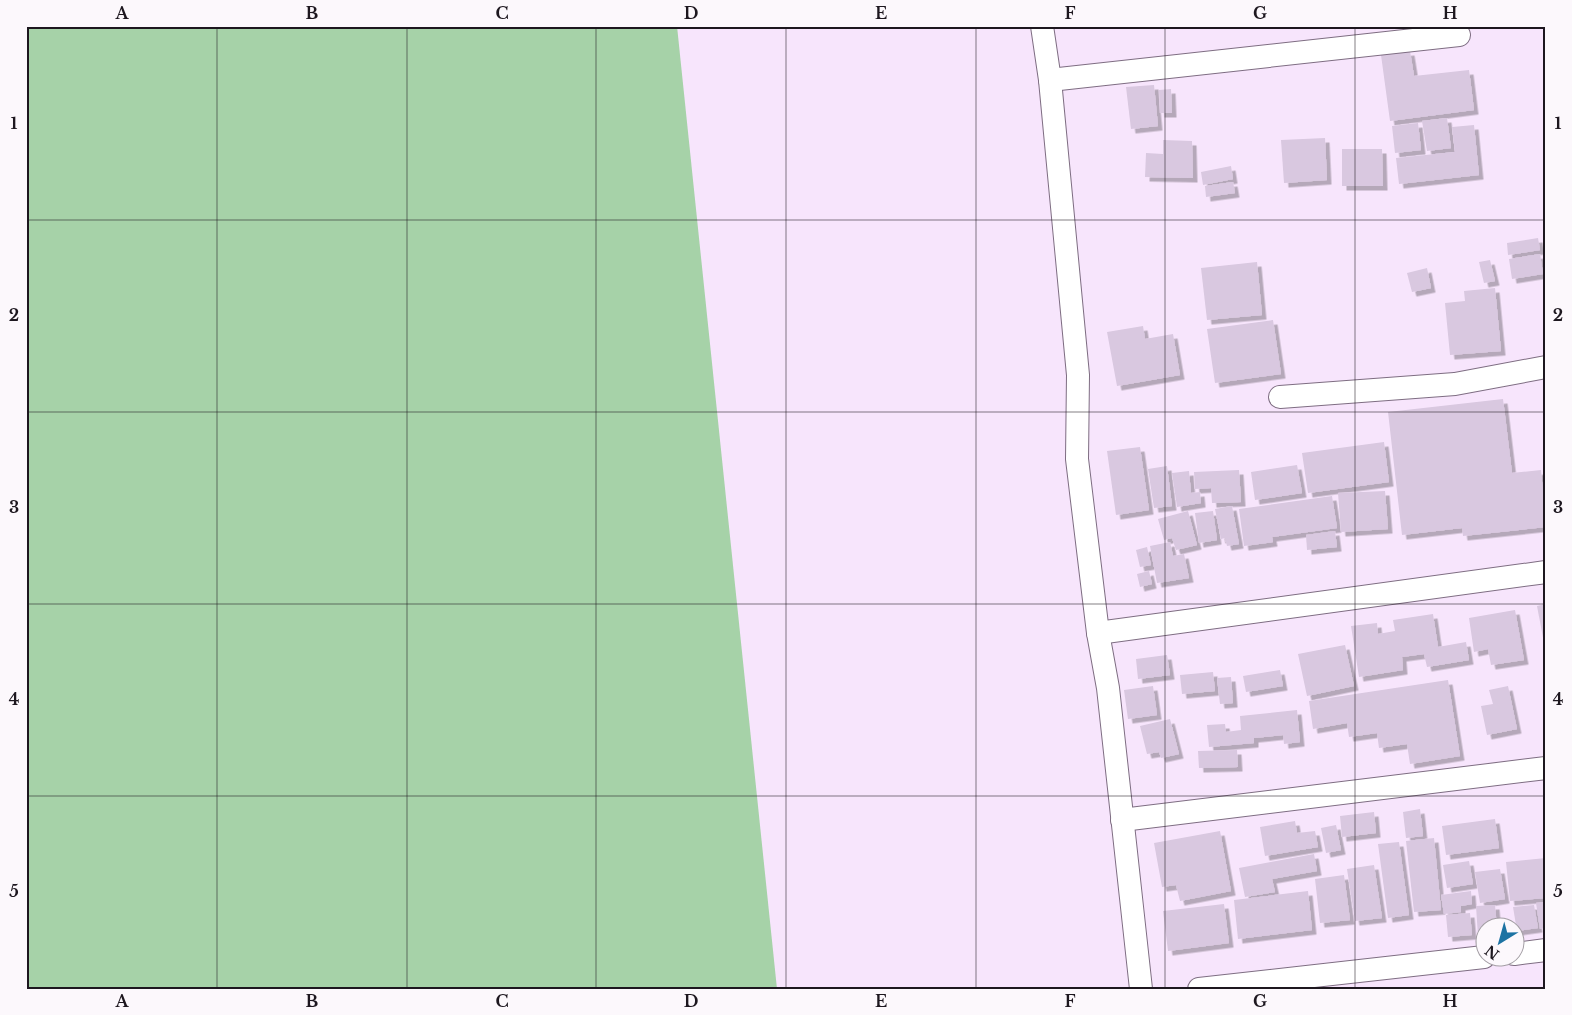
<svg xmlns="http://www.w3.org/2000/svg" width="1572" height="1015" font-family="'Libre Baskerville',serif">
<defs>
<filter id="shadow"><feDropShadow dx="4.5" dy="4.5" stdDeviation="0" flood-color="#0004"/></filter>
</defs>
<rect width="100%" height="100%" fill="#f7e5fc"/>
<!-- green -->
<path fill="#a6d2a8" d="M26,26h651l100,963h-751z"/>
<!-- building -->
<g fill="#d9c8e0" filter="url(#shadow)">
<path d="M1410,51l4,25 55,-6 5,40 -84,11 -9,-66z"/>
<path d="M1154,85l4,41 -27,3 -5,-42z"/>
<path d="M1171,89l1,24h-12l-1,-23z"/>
<path d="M1447,118l4,30 -24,3 -5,-30z"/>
<path d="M1418,123l3,27 -26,3 -3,-27z"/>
<path d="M1474,125l5,50 -80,9 -3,-26 59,-6 -3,-25z"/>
<path d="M1325,138l2,42 -43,3 -3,-43z"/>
<path d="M1163,140l29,1 1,37 -48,-1 1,-24 17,1z"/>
<path d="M1342,149h40l1,37h-41z"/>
<path d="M1231,166l2,13 -30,6 -2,-13z"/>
<path d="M1233,182l2,11 -29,4 -1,-11z"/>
<path d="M1538,238l2,12 -32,5 -1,-12z"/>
<path d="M1540,254l3,20 -31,5 -3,-20z"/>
<path d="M1490,260l5,21 -11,2 -5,-21z"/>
<path d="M1257,262l5,53 -55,5 -6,-52z"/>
<path d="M1427,268l4,20 -19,4 -5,-19z"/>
<path d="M1495,288l6,63 -51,4 -5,-52 20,-2 -1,-10z"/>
<path d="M1273,320l8,54 -66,9 -8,-54z"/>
<path d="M1143,326l2,13 28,-5 7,41 -63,11 -10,-54z"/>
<path d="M1503,399l9,74 29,-3 5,57 -83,9 -1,-8 -60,7 -14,-123z"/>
<path d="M1384,442l5,40 -81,11 -6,-40z"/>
<path d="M1140,447l9,63 -33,5 -9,-64z"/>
<path d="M1297,465l5,28 -47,7 -4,-28z"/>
<path d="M1167,466l5,40 -18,2 -6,-39z"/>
<path d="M1239,470l2,32 -29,1 -1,-15 -16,1 -1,-17z"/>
<path d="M1189,471l2,22 9,-1 1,11 -24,4 -5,-34z"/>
<path d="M1385,491l3,38 -47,3 -3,-39z"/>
<path d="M1332,496l5,32 -65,9 1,5 -29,4 -5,-37z"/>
<path d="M1232,506l7,38 -12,2 -2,-8 -4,1 -6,-30z"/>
<path d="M1188,511l9,34 -21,5 -4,-12 -8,2 -6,-21z"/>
<path d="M1213,511l4,29 -18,3 -4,-30z"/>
<path d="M1335,531l2,16 -30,3 -1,-15z"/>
<path d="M1170,542l3,14 11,-2 5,24 -32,5 -7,-37z"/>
<path d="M1147,547l4,18 -11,2 -4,-17z"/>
<path d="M1149,571l3,13 -12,3 -3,-13z"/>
<path d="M1546,604v44h-1l-8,-42z"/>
<path d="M1515,610l9,50 -33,5 -3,-16 -14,3 -5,-34z"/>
<path d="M1433,614l5,33 28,-5 3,18 -42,7 -3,-13 -22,3 1,13 -44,7 -8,-51 26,-3 1,11 17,-3 -2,-11z"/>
<path d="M1345,645l9,41 -47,10 -9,-42z"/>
<path d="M1167,655l3,20 -32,4 -2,-20z"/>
<path d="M1280,670l3,16 -37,6 -3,-16z"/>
<path d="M1213,672l2,19 -33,3 -2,-19z"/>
<path d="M1231,677l2,26 -13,1 -3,-26z"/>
<path d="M1448,680l12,76 -50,8 -3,-20 -28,4 -2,-15 -28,4 -2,-14 -34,6 -4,-28z"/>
<path d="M1153,686l4,29 -29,4 -4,-29z"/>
<path d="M1508,686l9,43 -30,6 -6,-29 12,-2 -4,-14z"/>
<path d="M1297,710l3,32 -16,2 -1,-9 -29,3v5l-45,4 -2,-22 18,-1 1,8 15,-2 -1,-14z"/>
<path d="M1170,719l9,35 -18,4 -2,-6 -12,2 -7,-28z"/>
<path d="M1237,750l1,17 -39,1 -1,-17z"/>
<path d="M1420,809l3,27 -17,2 -3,-26z"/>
<path d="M1374,812l2,21 -34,4 -2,-21z"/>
<path d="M1495,819l4,29 -53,7 -4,-29z"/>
<path d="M1295,821l2,12 18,-2 3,16 -53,9 -5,-29z"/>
<path d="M1336,825l5,25 -15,3 -5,-25z"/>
<path d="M1220,831l11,60 -51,10 -4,-16 -14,2 -8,-44z"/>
<path d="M1434,838l7,72 -27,2 -8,-71z"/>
<path d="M1399,842l10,73 -21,3 -10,-74z"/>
<path d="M1314,854l3,17 -45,8 3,13 -30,5 -6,-29z"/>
<path d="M1546,858v40l-36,3 -4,-39z"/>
<path d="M1469,861l4,23 -26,4 -4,-23z"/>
<path d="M1374,865l8,53 -27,3 -8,-52z"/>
<path d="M1500,869l5,30 -25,4 -5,-31z"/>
<path d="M1344,875l6,45 -30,3 -5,-44z"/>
<path d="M1308,891l4,39 -74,9 -4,-39z"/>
<path d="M1471,891l1,13 -11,2v6l-17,2 -3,-19z"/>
<path d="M1546,902v26l-6,1 -4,-26z"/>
<path d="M1224,904l5,39 -61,8 -5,-40z"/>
<path d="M1495,905l2,23h-13v7l-6,1 -2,-30z"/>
<path d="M1534,905l4,23 -21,3 -4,-24z"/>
<path d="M1470,913l2,22 -24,2 -2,-22z"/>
</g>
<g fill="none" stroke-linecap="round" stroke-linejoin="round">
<defs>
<g id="minor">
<path d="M1042,26l8,54 28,295 -1,84 21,174 10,55 33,301"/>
<path d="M1050,80l409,-45"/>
<path d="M1280,397l175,-13 91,-17"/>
<path d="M1098,633l448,-61"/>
<path d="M1122,820l424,-52"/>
<path d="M1514,954l32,-4"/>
<path d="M1199,989l285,-32"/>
</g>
</defs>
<!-- minor casing -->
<use href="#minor" stroke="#7e6d82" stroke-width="24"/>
<!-- minor -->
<use href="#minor" stroke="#fff" stroke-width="22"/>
</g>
<!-- grid -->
<path fill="none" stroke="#1d171f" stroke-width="1" stroke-opacity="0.55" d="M217,26v963M407,26v963M596,26v963M786,26v963M976,26v963M1165,26v963M1355,26v963M26,220h1520M26,412h1520M26,604h1520M26,796h1520"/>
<!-- border -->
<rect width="1572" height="1015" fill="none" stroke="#fcf8fc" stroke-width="55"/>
<!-- north arrow -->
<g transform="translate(1500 942) rotate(217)"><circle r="24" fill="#fcf8fc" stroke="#a39ea4"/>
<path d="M0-4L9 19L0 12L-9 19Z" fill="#1d73a3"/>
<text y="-8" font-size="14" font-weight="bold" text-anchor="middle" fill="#1d171f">N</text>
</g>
<rect x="28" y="28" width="1516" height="960" fill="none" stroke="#1d171f" stroke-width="2"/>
<g font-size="16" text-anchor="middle" font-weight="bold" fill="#1d171f">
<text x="122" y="19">A</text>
<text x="312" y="19">B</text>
<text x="502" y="19">C</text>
<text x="691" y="19">D</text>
<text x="881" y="19">E</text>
<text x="1070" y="19">F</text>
<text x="1260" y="19">G</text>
<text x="1450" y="19">H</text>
<text x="14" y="129">1</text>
<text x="1558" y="129">1</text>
<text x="14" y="321">2</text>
<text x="1558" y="321">2</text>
<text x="14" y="513">3</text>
<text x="1558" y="513">3</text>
<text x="14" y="705">4</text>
<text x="1558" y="705">4</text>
<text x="14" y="897">5</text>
<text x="1558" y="897">5</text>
<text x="122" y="1007">A</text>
<text x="312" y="1007">B</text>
<text x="502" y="1007">C</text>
<text x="691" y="1007">D</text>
<text x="881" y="1007">E</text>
<text x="1070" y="1007">F</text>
<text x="1260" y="1007">G</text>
<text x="1450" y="1007">H</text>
</g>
</svg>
